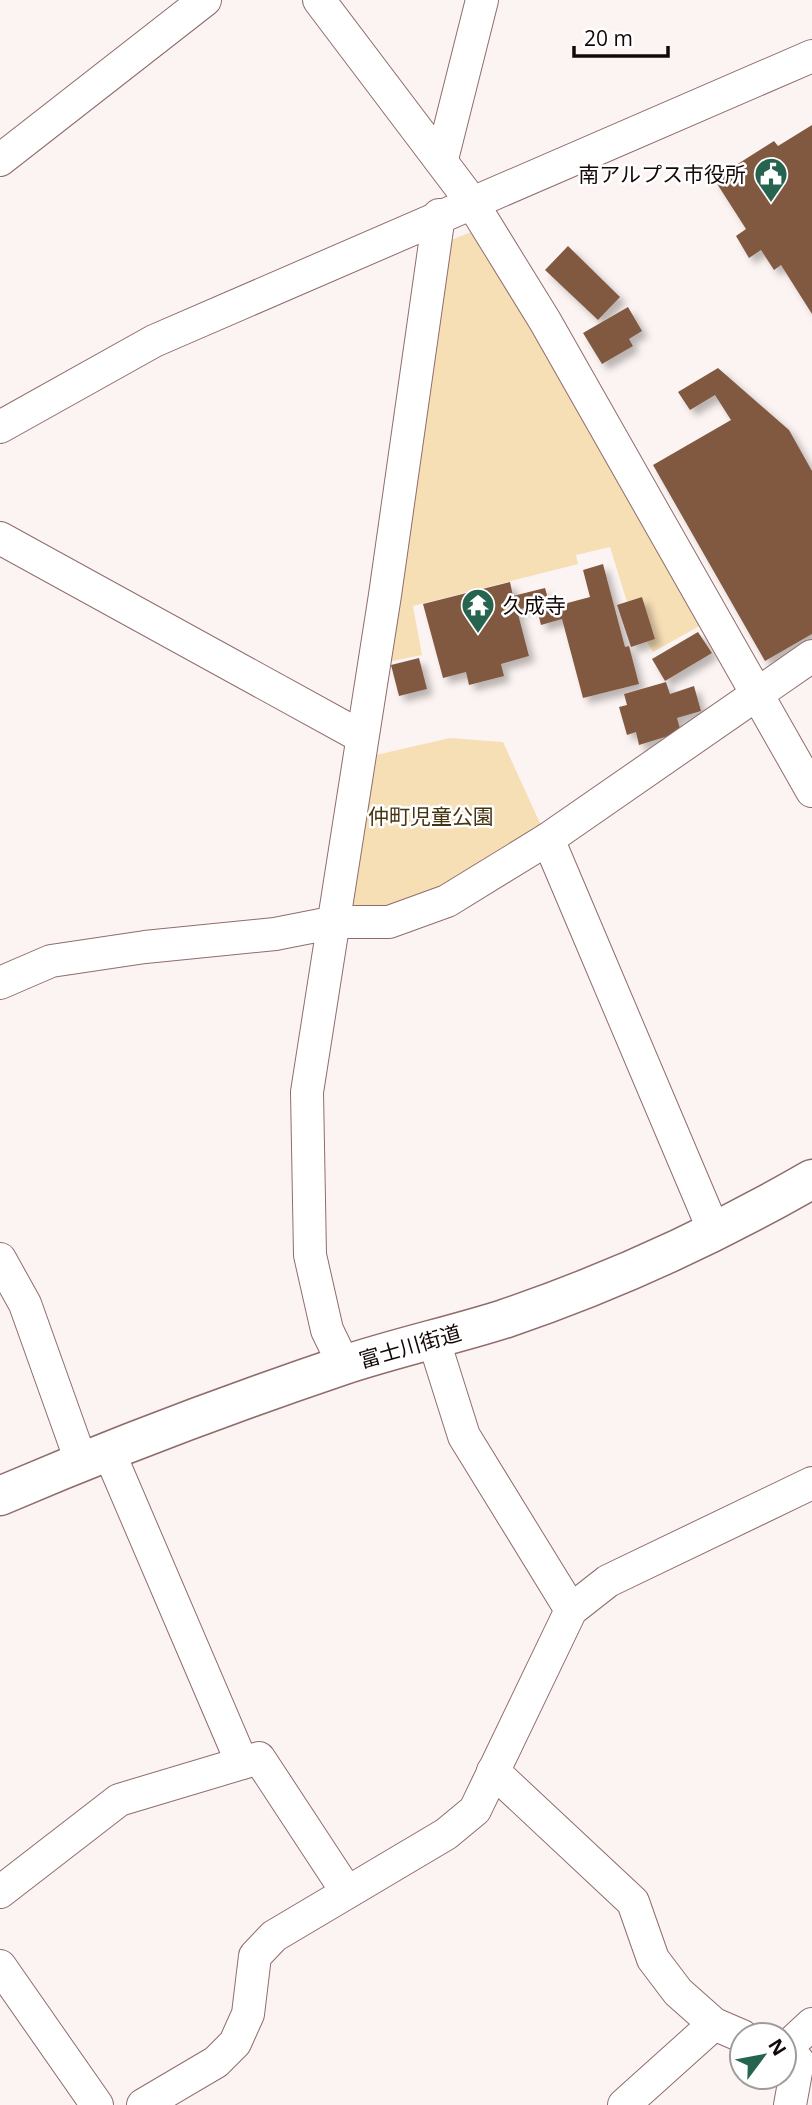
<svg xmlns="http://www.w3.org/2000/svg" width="812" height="2105" font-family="'Open Sans','Noto Sans JP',sans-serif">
<defs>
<filter id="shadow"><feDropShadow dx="6" dy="6" stdDeviation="3.5" flood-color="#0004"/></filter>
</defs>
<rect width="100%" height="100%" fill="#fcf4f3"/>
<!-- green -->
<g fill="#f6deb5">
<path d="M474,231l61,96 168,297 -50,28 -6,-10 7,-3 -12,-42 -15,5 -17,-55 -34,8 2,9 -165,42 9,49 -40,8 59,-419z"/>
<path d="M450,738l53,4 41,90 -46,30 -110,48h-42l17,-152z"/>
</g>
<!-- building -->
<g fill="#815940" filter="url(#shadow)">
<path d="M812,125v189l-31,-49 -7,5 -13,-20 -12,8 -13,-22 10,-7 -32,-50 60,-38 4,5z"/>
<path d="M568,246l52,51 -22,23 -53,-50z"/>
<path d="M628,307l14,24 -13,8 4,7 -31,18 -19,-31z"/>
<path d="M718,368l71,62 23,41v163l-47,27 -112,-196 78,-45 -16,-25 -25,15 -12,-18z"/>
<path d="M603,564l22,83 4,-1 10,38 -56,14 -21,-79 -21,6 -5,-20 -19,5 12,46 -28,8 3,12 -35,9 -3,-13 -23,6 -20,-74 87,-22 3,14 32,-8 4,14 10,-3 1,6 30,-8 -7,-27z"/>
<path d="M642,597l13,42 -24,8 -14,-42z"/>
<path d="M698,632l14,21 -47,28 -13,-22z"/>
<path d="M419,658l8,31 -28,7 -8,-31z"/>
<path d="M666,682l4,12 24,-8 7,25 -24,7 4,14 -42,13 -3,-13 -9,3 -8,-28 8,-2 -3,-11z"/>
</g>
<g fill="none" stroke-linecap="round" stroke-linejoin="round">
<defs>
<g id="minor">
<path d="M319,0l152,201 74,120 267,470"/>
<path d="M442,159l40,-159"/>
<path d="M0,160l205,-160"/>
<path d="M0,427l154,-86 658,-285"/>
<path d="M0,538l362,199"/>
<path d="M548,839l166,392"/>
<path d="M0,983l51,-22 94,-14 130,-13 61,-12h53l58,-21 101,-62 264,-183"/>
<path d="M0,1259l25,45 56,157"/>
<path d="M434,1341l30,95 107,174"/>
<path d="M344,1365l-17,-35 -17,-75 -3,-163 78,-497 54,-380"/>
<path d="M108,1450l134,313"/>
<path d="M493,1771l140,131 20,57 25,33 36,32 28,12"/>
<path d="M0,1892l119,-92 140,-42 88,134"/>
<path d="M0,1966l97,139"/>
<path d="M784,2050l28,-26"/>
<path d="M143,2105l73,-43 19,-19 13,-29 7,-58 19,-20 172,-102 29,-24 96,-200 37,-29 204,-98"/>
<path d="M624,2105l90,-81"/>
<path d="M790,2105l8,-44"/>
</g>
<path id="major" d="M0,1496c112,-48 226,-91 341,-130 54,-18 109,-30 163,-47 106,-36 211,-84 308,-140"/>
</defs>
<!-- minor casing -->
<use href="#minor" stroke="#8f6d6b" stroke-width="34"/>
<!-- major casing -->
<use href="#major" stroke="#8f6d6b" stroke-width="41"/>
<!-- minor -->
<use href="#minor" stroke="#fff" stroke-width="32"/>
<!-- major -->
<use href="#major" stroke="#fff" stroke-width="38"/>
</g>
<!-- icons -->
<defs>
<symbol id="civic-pin" viewBox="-11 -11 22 30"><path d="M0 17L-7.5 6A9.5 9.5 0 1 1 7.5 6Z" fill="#27644f" stroke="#fff"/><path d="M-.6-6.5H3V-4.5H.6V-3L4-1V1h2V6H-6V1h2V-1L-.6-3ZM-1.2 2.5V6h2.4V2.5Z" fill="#fff"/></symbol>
<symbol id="temple-pin" viewBox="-11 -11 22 30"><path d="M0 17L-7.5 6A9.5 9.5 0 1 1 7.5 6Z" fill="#27644f" stroke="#fff"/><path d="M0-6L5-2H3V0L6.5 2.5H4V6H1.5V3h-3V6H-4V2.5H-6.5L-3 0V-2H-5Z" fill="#fff"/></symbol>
</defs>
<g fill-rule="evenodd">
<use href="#civic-pin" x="752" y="155" width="38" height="52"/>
<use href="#temple-pin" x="459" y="586" width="38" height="52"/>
</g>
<g text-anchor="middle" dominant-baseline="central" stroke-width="5" stroke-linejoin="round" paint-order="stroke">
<!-- poi labels -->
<g font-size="21" fill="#130807" stroke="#fff" text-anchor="end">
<text x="746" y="174">南アルプス市役所</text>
<text x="503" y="605" text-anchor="start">久成寺</text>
</g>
<!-- park labels -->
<g font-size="21" fill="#463411" stroke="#fff">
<text x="431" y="816">仲町児童公園</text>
</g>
<!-- street labels -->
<g font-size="21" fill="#130807" stroke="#fff">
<text transform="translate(410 1346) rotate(-16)">富士川街道</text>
</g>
</g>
<!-- north arrow -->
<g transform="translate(763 2056) rotate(58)"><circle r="33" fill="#ffffff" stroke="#a19c9c" stroke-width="2"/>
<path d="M0-5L12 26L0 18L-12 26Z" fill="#27644f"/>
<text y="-10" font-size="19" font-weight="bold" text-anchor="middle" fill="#130807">N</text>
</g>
<!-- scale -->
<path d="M574 46v10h94v-10" fill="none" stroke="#130807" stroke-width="3.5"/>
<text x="584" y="46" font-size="21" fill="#130807" stroke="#ffffff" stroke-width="5" paint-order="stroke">20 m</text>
</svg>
